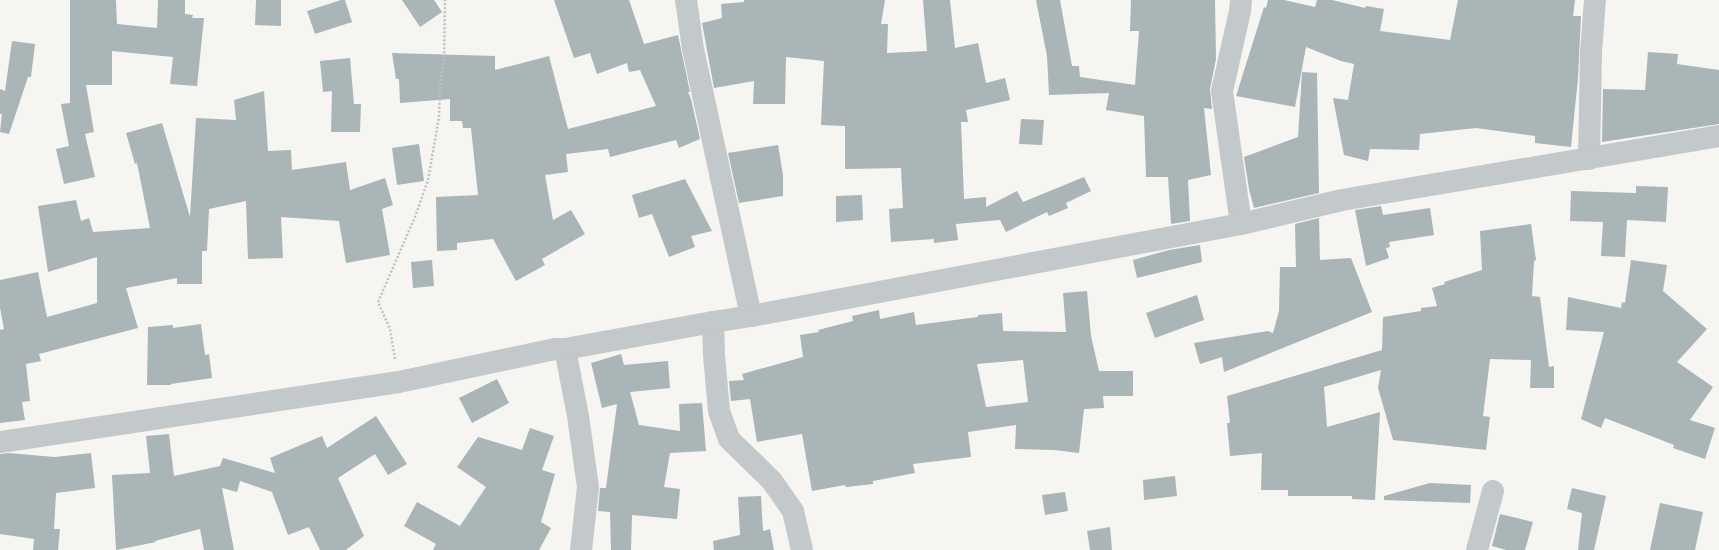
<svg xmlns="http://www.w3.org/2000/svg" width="1719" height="550" font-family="'Roboto Condensed',sans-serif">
<rect width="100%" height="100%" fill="#f6f5f1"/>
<!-- building -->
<g fill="#a9b5b7" fill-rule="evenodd">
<path d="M70,0h46l1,24 40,4 1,-28h27v14l8,1 -1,3h12l-7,68 -27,-2 3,-27 -61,-6v34h-26l8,47 -9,2 10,43 -31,7 -8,-35 13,-3 -8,-42 9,-1z"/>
<path d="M256,0h25v26l-26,-1z"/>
<path d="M341,0h4l7,22 -37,12 -8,-23z"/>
<path d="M402,0h32l8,12 -22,15z"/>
<path d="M554,0h75l15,44 34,-9 12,57h-2l3,7 9,40 -21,9 -3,-8 -66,17 -2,-8 -42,5 2,18 -23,3 8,45 18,-10 14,24 -43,25 3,6 -29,16 -23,-42 -36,4v7l-20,1 -1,-54 42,-2 -7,-67h-8l-1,-7h-12v-22l-50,4 -1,-24h-3l-4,-26 103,3v14l54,-14 19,73 88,-23 -16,-36 -11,2 -2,-9 -30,11 -7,-21 -16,5z"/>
<path d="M744,0h141l-4,24h7l-1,29 40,-2 -4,-51h27l5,48 23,-5 8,40 19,-5 5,22 -44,10 2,12h-7l3,77 22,-2v10l31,-16 6,11 61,-25 7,14 -25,12 2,5 -19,8 -2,-4 -41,20 -6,-12 -44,4 2,16 -24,3v-4l-43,3 -2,-33 14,-1 -2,-40 -56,1v-43l-24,-1 3,-64 -38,-4 -1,47h-32l1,-23 -40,7 -12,-65 20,-5 -1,-14 23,-2z"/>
<path d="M1036,0h24l12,66h7l1,11 55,8 4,-54h-9l1,-31h84l1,59 -6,30 2,20 -8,-1 7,67 -23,5 2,41 -19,3 -3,-47h-22l-2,-61 -38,-6 3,-17 -60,2 -2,-39z"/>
<path d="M1268,0h16l31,7 2,-7h15l33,8 1,-2 18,3 -4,22 70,9 8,-40h117l-2,16h8l-3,62 -7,69 -36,-4v-7l-59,-8 -56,6 -1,16 -49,-1 -2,12 -24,-6 -11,-57 15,2 6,-36 -13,-3 -35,-14 -11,60 -59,-11 28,-89 2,1z"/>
<path d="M12,41l23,3 -4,33h-3l-19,57 -9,-2 2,-18h-2v-25l5,2z"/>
<path d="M1648,52l30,2 -1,10 42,6v54l-117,18 1,-53 42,1z"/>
<path d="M350,58l4,46h7l-1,28h-29l1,-41 -9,1 -3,-31z"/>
<path d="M1302,72l15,1 2,120 -65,15 -5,-19 -5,-32 54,-20z"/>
<path d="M264,91l4,60 23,-1 1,20 54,-8 4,28 35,-12 8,27 -11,4 8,46 -44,8 -7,-42 -58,-4 2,41 -35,1 -2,-58 -37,8 -2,42h-5v33h-25v-6l-51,10 12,40 -99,26 2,7 -15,3 4,37 -8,1 3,18 -25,3v-93l4,-1 -4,-21v-28l38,-8 9,45 50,-14v-46l-49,15 -10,-66 38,-6 5,21 8,-3 4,14 57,-4 -13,-65 -2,1 -9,-31 36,-10 28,94 6,-99 40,2 -2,-20z"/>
<path d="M1021,119l23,1 -2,25 -23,-1z"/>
<path d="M419,144l5,37 -27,4 -5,-37z"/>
<path d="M778,145l5,30v21l-44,7 -11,-50z"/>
<path d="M685,179l27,52 -21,5 4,11 -26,10 -17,-43 -13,4 -7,-23z"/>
<path d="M1636,186l32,1 -2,35 -39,-2 -2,37 -24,-1 2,-34 -33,-1 1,-30 65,2z"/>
<path d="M862,195l1,25 -27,2v-26z"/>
<path d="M1381,206l2,9 47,-7 4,27 -45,7 1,5 -4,1 3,10 -23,8 -11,-56z"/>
<path d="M1319,218l1,42 31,-2 21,54 -148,60 -2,-15 -22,7 -6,-21 74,-12 5,2 6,-22 1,-44h16l-1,-43z"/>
<path d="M1531,224l5,36 -2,1 -2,35 8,1 9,70 5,-1v22h-24l1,-28 -41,-1 -7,57 7,1 -4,33 -93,-10 -15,-52 3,-18 -57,17 3,40 53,-15 -5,88 -23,-1v-3h-64v-6h-27l1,-37 -32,3 -3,-33h3l-3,-27 155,-46 1,-33 38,-6v-3l16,-2 -5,-18 13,-4 -1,-2 38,-12 -2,-39z"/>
<path d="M1200,245l2,17 -65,16 -4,-18 36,-10z"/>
<path d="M432,260l2,26 -21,2 -2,-26z"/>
<path d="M1631,260l36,5 -4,26 44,38 -30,33 36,25 -23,33 25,8 -10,31 -32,-11 1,-3 -69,-27 -4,10 -20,-9 23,-87 -38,-2 2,-33 53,11 1,-6 3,1z"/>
<path d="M1087,291l4,45 8,35h34v25h-30l1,12 -20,1 -5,44 -25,-3 -39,-1 1,-24 -48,7 3,25 -58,7 2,9 -42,8v3l-27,3 -1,-2 -33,6 -10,-57 -45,8 -7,-43 -19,2 -2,-20 15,-1 -2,-6 61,-17 -3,-22 19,-3 -1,-2 35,-9 -1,-5 27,-6 1,9 34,-7 2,13 62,-8v-2l24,-2 1,18 63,1 -3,-39zM1023,360l5,42 -42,5 -9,-43z"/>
<path d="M1197,295l7,25 -49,18 -9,-25z"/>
<path d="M201,324l4,31 4,-1 3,24 -41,6v1h-24l1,-58 25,-2v3z"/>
<path d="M621,354l3,11 44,-4 2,27 -40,4 9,33 41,6 -1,-27 23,-1 4,48 -36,2 -6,34 16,2 -3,30 -45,-4 -1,35h-20l-1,-38 -12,-1 2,-23h6l11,-84 -15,4 -11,-45z"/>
<path d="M497,379l12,24 -37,20 -13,-25z"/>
<path d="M376,416l31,48 -19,11 -13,-21 -37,24 26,58 -18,14h-26l-11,-23 -21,8 -16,-43 -32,-11 -3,11 -15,-4 12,62h-30l-4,-21 -45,12 1,1 -40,8 -4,-75 38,-2 -4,-37 23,-2 5,42 46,-10 3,-8 52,15 -5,-15 52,-22 5,12z"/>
<path d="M530,428l24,8 -12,34 13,4 -14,48 10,6 -12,22h-106l3,-6 -32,-18 13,-24 43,24 26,-39 -29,-20 21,-30 44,13z"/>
<path d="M8,453l47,4 36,-4 4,35 -39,5 -2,36h6l-2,21h-25l1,-11 -34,-5v-80z"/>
<path d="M1175,476l2,20 -33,4 -1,-20z"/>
<path d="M1430,483l41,2 -1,18 -86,-3v-4z"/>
<path d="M1572,488l34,8 -12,54h-16l4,-37 -15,-4z"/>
<path d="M1065,492l3,19 -23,4 -3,-20z"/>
<path d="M761,496l2,35 7,-2 4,21h-60l-1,-9 27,-6 -2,-38z"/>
<path d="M1660,503l43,9 -8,38h-45z"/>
<path d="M1500,514l33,8 -8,28h-19l-14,-4z"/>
<path d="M1110,527l2,23h-22l-3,-19z"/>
</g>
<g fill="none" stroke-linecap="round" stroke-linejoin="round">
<!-- path -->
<path stroke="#bec1c3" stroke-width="2.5" stroke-dasharray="2 2" stroke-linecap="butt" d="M395,359l-5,-30 -12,-27 37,-85 13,-37 11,-63 1,-30 4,-27 1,-60"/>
<!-- minor -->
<g stroke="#c3c8ca" stroke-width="22">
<path d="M686,0l7,49 58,267"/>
<path d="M1241,0l-1,11 -18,80 19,133"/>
<path d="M1589,159l2,-107 4,-52"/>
<path d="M713,322l1,33 5,56 10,28 43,42 21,30 9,39"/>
<path d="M565,349l13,67 10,71 -7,63"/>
<path d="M0,442l399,-60 156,-33h10l148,-27 38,-6 490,-92 101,-24 377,-64"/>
<path d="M1477,550l16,-59"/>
</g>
</g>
</svg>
